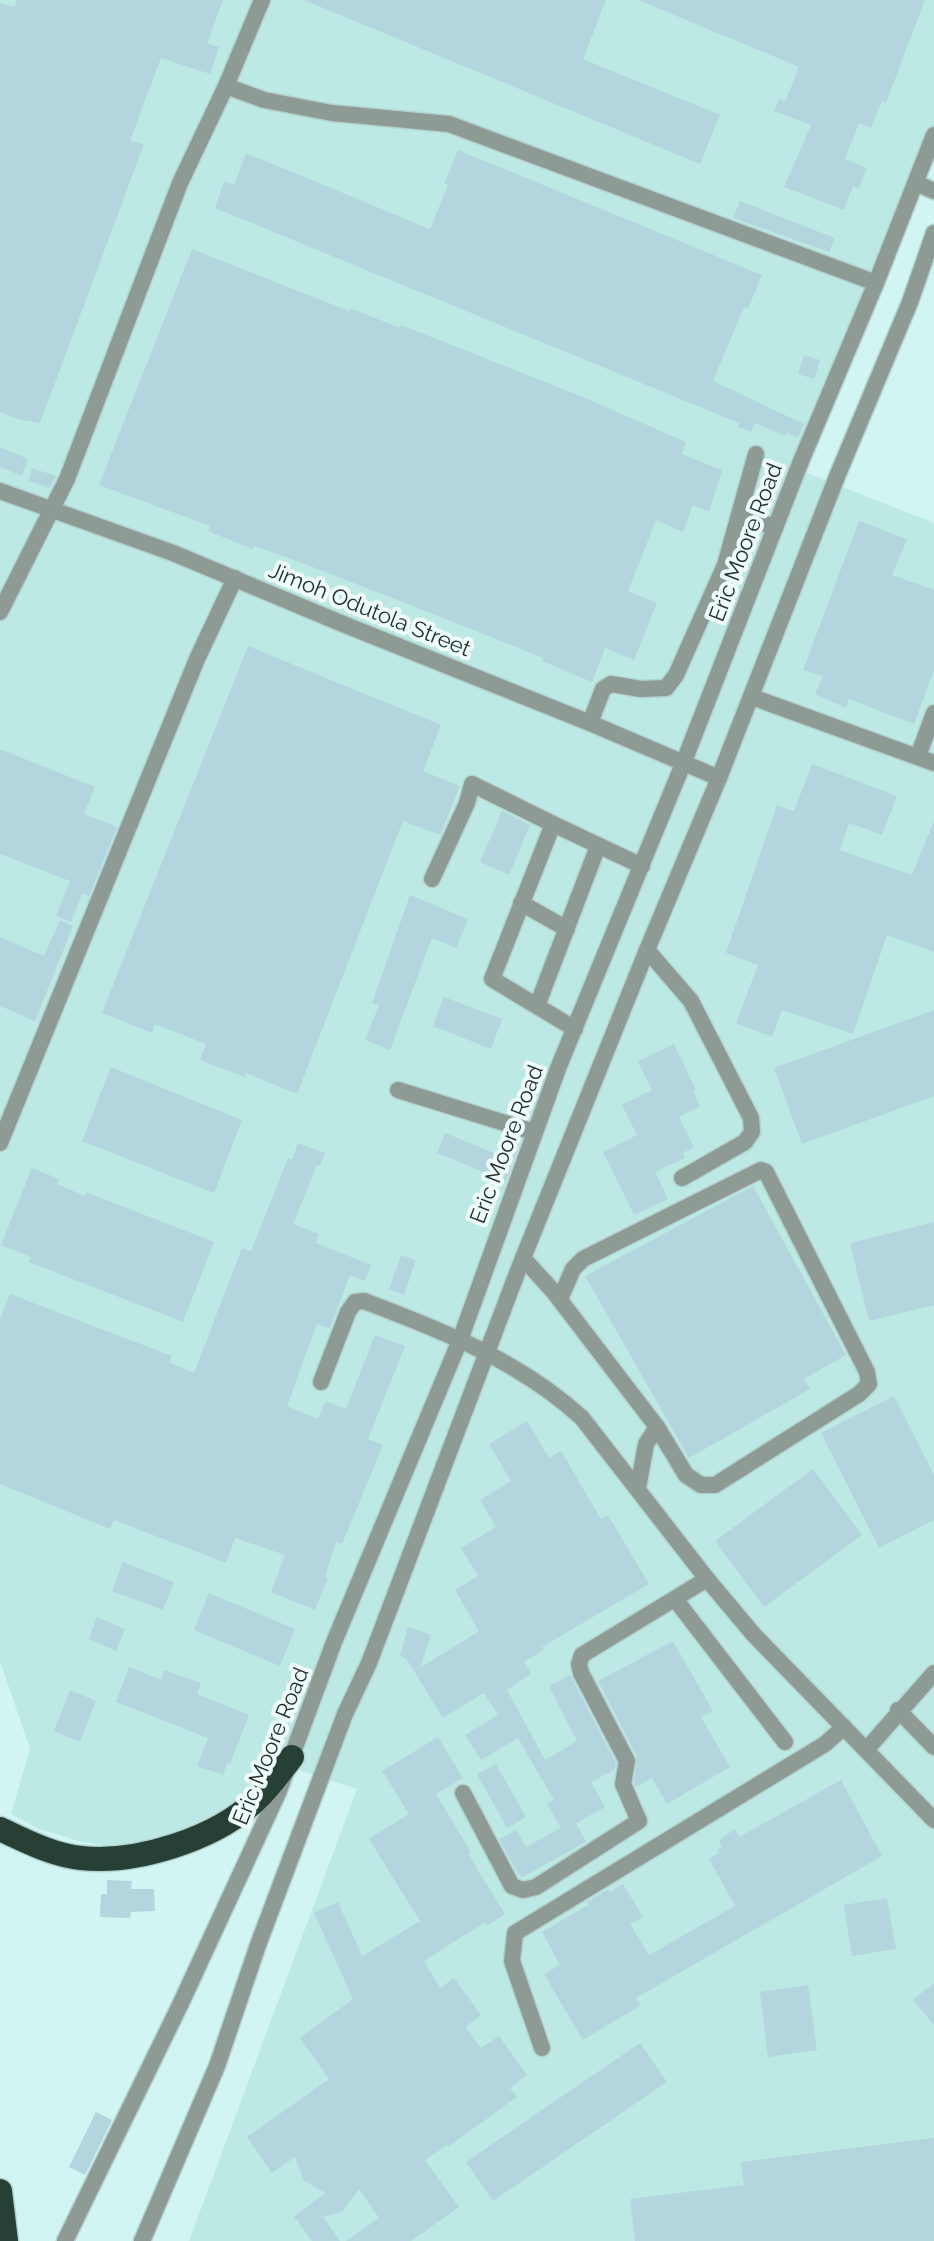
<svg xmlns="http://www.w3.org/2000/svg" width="934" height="2241" font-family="Raleway,sans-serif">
<rect width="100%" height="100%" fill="#d1f5f2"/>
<!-- built -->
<path fill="#bde9e5" d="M0,0h934v135l-132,336 132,52v1718h-745l168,-452 -85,-28 -40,43 -33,19 -47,20 -37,4 -33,-5 -43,-13 -28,-15 19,-65 -30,-88z"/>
<!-- building -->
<g fill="#b3d5dd">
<path d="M17,0h206l-16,43 12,4 -9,27 -49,-16 -31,83 14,3 -104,279 -19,-3 -21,-8v-409l14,4z"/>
<path d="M304,0h302l-23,59 137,56 -20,49z"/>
<path d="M638,0h287l-39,103 -4,-2 -11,27 -12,-5 -14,36 22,9 -8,20 -6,-2 -9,24 -60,-23 27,-62 -37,-14 5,-12 6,3 14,-35z"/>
<path d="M458,150l304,125 -14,34 -4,-2 -31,74 91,43 -6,14 -11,-5 -2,3 -30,-13 -4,9 -13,-5 1,-4 -524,-215 9,-27 10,4 12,-32 184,76 18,-44 -4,-1z"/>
<path d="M740,201l95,37 -6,14 -96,-34z"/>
<path d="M192,249l157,62 1,-3 50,20 1,-3 177,70 108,47 -4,12 40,16 -13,42 -16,-7 -10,27 -27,-12 -28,71 29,12 -23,57 -29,-12 -13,34 -50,-21 1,-3 -59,-24 -179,-70 -51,-18 -2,3 -44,-18 2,-5 -111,-41z"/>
<path d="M804,355l16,5 -6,19 -16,-5z"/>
<path d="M0,447l28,12 -6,17 -22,-9z"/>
<path d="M32,468l24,8 -6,12 -21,-7z"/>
<path d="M859,521l48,18 -15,36 42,15v80l-20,54 -65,-25 -3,9 -31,-14 8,-18 -20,-6z"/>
<path d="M248,646l193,79 -18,46 37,15 -20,49 -37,-14 -106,273 -51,-21 -1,4 -45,-17 6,-16 -51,-20 -3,9 -50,-20z"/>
<path d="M0,749l95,38 -11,27 33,13 -28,69 -7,-2 -11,28 -15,-6 14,-35 -70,-27z"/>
<path d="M812,764l85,32 -15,39 -33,-12 -9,27 72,25 22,-54v131l-47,-17 -34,99 -71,-24 -10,27 -36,-14 22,-58 -32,-12 51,-148 17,6z"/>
<path d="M502,811l28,14 -21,50 -29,-13z"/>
<path d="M410,895l58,24 -12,29 -24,-10 -42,112 -25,-10 14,-35 -7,-2z"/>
<path d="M60,920l13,6 -38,95 -35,-15v-69l44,19z"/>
<path d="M444,997l58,22 -11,30 -58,-23z"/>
<path d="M934,1010v86l-132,48 -28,-76z"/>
<path d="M674,1044l22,46 -3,1 7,15 -21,11 15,30 -11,6 2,5 -30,14 13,27 -34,16 -31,-63 34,-17 -15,-30 30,-15 -14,-29z"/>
<path d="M111,1067l131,53 -28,73 -132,-52z"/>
<path d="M445,1133l61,25 7,-21 8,2 -18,49 -8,-3 3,-7 -61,-25z"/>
<path d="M298,1143l27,10 -5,13 -3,-1 -24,59 26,10 -3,9 55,22 -6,16 -15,-6 -20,53 -13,-4 -30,82 31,13 8,-18 20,8 29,-74 30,11 -37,93 15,6 -41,99 -6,-2 -11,35 3,1 -13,32 -44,-18 14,-37 -50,-17 -9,25 -112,-43 -4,9 -110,-45v-165l10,-25 162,62 -3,6 25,11 48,-125 9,3 37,-93 4,2z"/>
<path d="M32,1168l27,11 -2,5 28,12 1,-4 128,50 -31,80 -154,-60 2,-5 -30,-12z"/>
<path d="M753,1186l93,169 -42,24 6,10 -121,69 -104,-182z"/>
<path d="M934,1222v83l-65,16 -19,-78z"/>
<path d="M401,1255l15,5 -12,35 -15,-6z"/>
<path d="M894,1396l40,79v45l-55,28 -58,-115z"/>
<path d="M527,1421l22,37 12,-7 40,68 7,-4 41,69 -107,63 2,3 -20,12 7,12 -24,16 38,70 32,-19 -28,-55 21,-11 46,88 -2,7 -23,12 14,25 -29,16 10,19 -65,36 -22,-39 17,-9 10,17 35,-19 -14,-24 7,-4 -36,-62 -37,22 -16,-25 33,-20 -14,-22 -41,25 -37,-60 -6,-2 8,-29 23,8 -11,33 59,-37 -24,-41 23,-14 -17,-28 35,-21 -16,-27 31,-19 -22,-37z"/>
<path d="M813,1469l49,66 -98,72 -49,-66z"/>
<path d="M123,1562l51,20 -11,28 -51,-19z"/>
<path d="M209,1593l86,36 -15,37 -86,-36z"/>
<path d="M97,1617l28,12 -9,22 -27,-12z"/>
<path d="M673,1641l40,70 -12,6 29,50 -63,37 -15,-26 -16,9 -2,-4 3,-27 -39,-75z"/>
<path d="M129,1667l32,13 3,-10 37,13 -4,11 52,21 -19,49 -3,-1 -4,12 -26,-9 11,-28 -92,-36z"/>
<path d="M70,1690l26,11 -16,41 -26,-11z"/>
<path d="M276,1724l13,5 -16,28 -9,-5z"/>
<path d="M438,1737l25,41 -27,16 35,58 -3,2 37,60 -18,12 -2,-4 -61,39 16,27 14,-10 27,37 -16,12 16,21 18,-12 28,39 -17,13 7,9 -69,50 -1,-2 -22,15 34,47 -48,34h-65l33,-23 -20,-29 -17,23 -19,5 17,24h-28l-18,-25 32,-23 -22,-12 -9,-24 -23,16 -25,-36 82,-58 -29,-41 53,-39 -39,-86 24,-11 24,54 58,-35 -51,-82 40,-25 -27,-43z"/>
<path d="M496,1764l30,53 -19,11 -30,-54z"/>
<path d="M841,1780l41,76 -246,142 5,7 -58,35 -39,-66 16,-9 -18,-33 46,-27 -1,-3 22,-13 1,3 13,-8 20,33 -13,7 19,31 86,-49 -26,-47 10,-6 -1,-4 4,-2 -3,-7 16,-11 4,8z"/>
<path d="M107,1880l25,1 -1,8h23l1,22 -24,1 -1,6 -30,-1 1,-23h6z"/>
<path d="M887,1898l9,51 -44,7 -8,-51z"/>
<path d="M934,1983v42l-21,-25z"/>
<path d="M808,1985l9,65 -49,7 -8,-65z"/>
<path d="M640,2043l27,39 -174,119 -27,-39z"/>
<path d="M96,2112l16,8 -27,55 -16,-8z"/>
<path d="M934,2138v103h-299l-5,-42 114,-14 -3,-23z"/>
</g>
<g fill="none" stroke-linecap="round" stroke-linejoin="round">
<defs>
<g id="minor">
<path d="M226,86l38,14 68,13 117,11 427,159"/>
<path d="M916,183l18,8"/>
<path d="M0,491l173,62 170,71 247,99 129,55"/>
<path d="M740,513l35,15"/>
<path d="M0,612l67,-133 113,-296 46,-97 36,-86"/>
<path d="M752,697l182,66"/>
<path d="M590,723l13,-34 8,-5 30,5 25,-1 10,-13 49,-110 31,-111"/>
<path d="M918,756l16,-43"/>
<path d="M432,879l35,-76 5,-19 81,40"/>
<path d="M521,903l46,26"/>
<path d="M647,950l44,51 60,117 1,14 -7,10 -63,36"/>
<path d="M537,1006l61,-160"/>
<path d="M575,1029l-83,-50 61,-155 89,42"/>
<path d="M398,1090l136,42"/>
<path d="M0,1143l197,-484 38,-81"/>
<path d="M523,1258l30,33 104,136 29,48 15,10h14l144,-91 10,-10 -2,-12 -101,-200 -5,-2 -178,89 -10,10 -13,30"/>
<path d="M321,1382l27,-70 7,-10 9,-1c77,29 156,60 218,117l125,161 47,56 180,185"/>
<path d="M638,1488l8,-44 11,-17"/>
<path d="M675,1599l110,143"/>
<path d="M898,1710l36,37"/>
<path d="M866,1750l68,-77"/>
<path d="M463,1793l49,93 11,4 13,-3 103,-66 -16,-37 4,-23 -46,-88 -2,-9 3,-9 125,-76"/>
<path d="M542,2048l-30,-87 3,-28 310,-189 19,-17"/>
<path d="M65,2241l116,-238 97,-210 56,-151 126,-302 99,-274 124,-302 118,-303 75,-178 58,-148"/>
<path d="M142,2241l75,-175 41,-121 87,-231 24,-51 150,-395 128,-318 72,-172 119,-304 72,-172 24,-69"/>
</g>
<g id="highway">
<path d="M0,1829c26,12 52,26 81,29 55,6 136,-19 176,-59 13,-12 24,-28 35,-42"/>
<path d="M0,2191l6,50"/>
</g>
</defs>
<!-- minor casing -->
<use href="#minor" stroke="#b2d2cf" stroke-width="19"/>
<!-- highway casing -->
<use href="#highway" stroke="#b2d2cf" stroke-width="27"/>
<!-- minor -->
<use href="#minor" stroke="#8e9a94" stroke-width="16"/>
<!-- highway -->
<use href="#highway" stroke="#264035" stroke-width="24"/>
</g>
<g text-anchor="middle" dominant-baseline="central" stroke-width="8" stroke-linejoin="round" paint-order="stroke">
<!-- street labels -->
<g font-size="22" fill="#243130" stroke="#effefc">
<text transform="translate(745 542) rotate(-69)">Eric Moore Road</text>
<text transform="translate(370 609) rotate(22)">Jimoh Odutola Street</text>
<text transform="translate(506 1144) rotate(-69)">Eric Moore Road</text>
<text transform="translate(270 1746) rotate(-68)">Eric Moore Road</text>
</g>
</g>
</svg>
